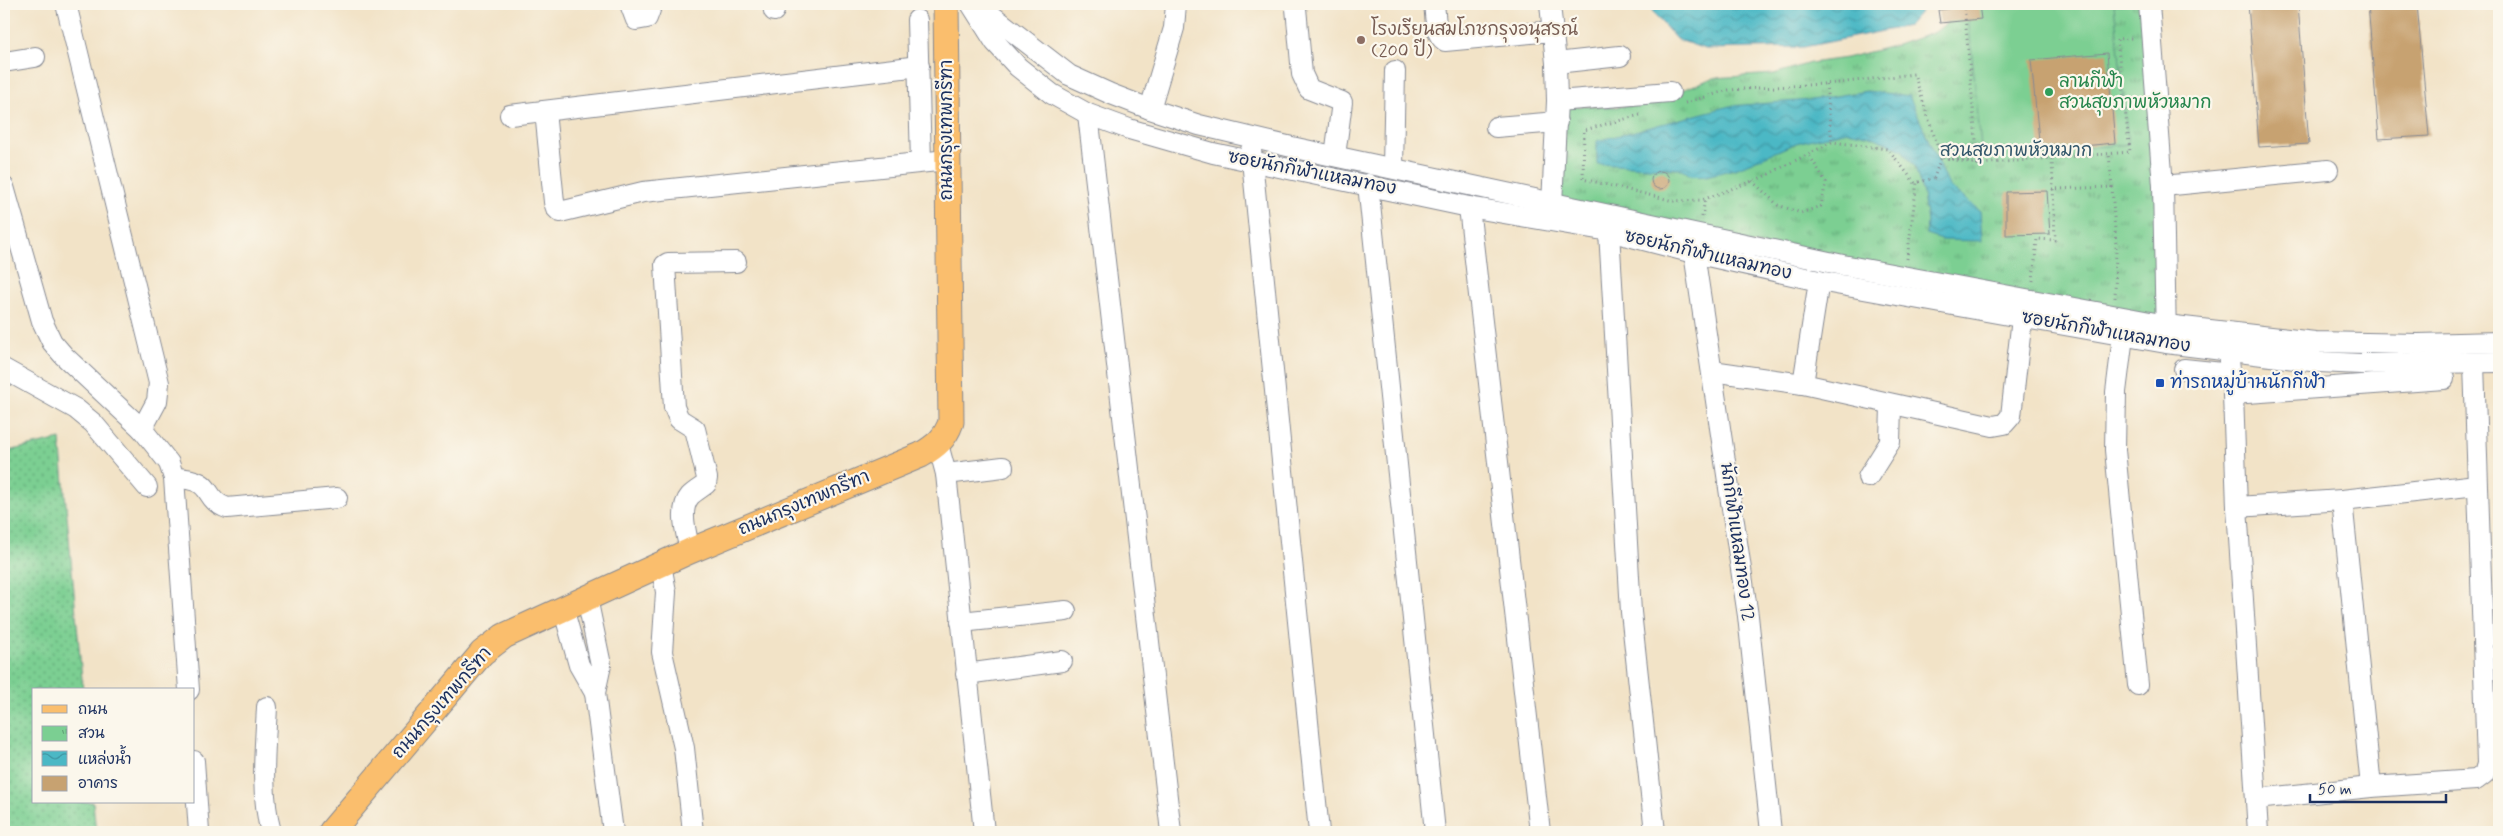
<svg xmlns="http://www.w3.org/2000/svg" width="2503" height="836" font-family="Mynerve,'Playpen Sans Thai',sans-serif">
<defs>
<pattern id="grass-dots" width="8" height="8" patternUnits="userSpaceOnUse" patternTransform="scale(1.25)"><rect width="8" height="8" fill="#7bcf92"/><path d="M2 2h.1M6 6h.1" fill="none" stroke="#64a87a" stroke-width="1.8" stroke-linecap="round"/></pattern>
<pattern id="park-tufts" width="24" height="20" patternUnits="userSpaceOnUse" patternTransform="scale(1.25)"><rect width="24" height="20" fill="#7bcf92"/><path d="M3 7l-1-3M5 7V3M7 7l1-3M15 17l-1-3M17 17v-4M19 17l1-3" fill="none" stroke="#64a87a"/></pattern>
<pattern id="water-waves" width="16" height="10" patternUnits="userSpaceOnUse" patternTransform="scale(1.25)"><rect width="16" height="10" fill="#4bb8c5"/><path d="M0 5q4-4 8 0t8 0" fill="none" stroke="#3e96a3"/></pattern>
</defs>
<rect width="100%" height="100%" fill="#fbf7ec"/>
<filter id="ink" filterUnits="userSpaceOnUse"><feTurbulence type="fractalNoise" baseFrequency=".02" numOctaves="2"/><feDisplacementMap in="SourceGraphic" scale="10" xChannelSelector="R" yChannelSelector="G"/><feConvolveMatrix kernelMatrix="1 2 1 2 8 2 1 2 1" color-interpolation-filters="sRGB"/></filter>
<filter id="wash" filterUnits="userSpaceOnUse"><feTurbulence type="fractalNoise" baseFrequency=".0096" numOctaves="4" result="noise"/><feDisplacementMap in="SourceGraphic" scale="20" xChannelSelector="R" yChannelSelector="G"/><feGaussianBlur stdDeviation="1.12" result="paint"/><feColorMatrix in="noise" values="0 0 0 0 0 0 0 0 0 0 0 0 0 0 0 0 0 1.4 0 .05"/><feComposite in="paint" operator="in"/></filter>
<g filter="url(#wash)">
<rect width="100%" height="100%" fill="#f2e3c7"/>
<!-- grass -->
<path fill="url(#grass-dots)" stroke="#4b7f78" d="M60,439l23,251h-49v112h59l3,30h-92v-380z"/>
<!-- park -->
<path fill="url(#park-tufts)" stroke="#4b7f78" d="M1952,4h196l18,321 -614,-121 12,-28 1,-70 51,1 50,-7 16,-10 31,-12 61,-4 36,-11 36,-5 51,-13 38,-13 18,-14z"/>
<!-- garden -->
<path fill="#7bcf92" stroke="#4b7f78" d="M1967,4h147l14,140 -146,14z"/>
<!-- water -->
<g fill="url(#water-waves)" stroke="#337492">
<path d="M1646,4h281l-19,22 -104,21 -99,2 -29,-10z"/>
<path d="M1867,91l42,5 40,90 31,25 2,30 -40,-1 -16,-5 1,-13 -4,-28 -8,-27 -13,-17 -31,-14 -23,-5 -52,12 -58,25 -32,8 -16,-1 -8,-6 -85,-5v-23l133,-35 81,-6z"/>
</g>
<g id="blocks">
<!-- building -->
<g fill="#c7a271">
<path d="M2248,4h50l11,140 -50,3z"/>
<path d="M2368,4h49l12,132 -50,3z"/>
<path d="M1979,5l2,14 -41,4 -2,-13z"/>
<path d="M2107,53l8,90 -75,7 -9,-90z"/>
<circle cx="1660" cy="180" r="9"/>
<path d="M2047,191l3,43 -44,1v-43z"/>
</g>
</g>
</g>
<g filter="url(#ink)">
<use href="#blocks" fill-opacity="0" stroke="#868992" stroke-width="1"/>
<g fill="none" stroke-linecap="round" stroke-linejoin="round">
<defs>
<g id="minor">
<path d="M66,4l93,379 -2,18 -15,28"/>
<path d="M630,4l6,16 11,-2 3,-8v-6"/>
<path d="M773,4l1,7"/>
<path d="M971,4l24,38 23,25 34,27 36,20 41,15 84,24 256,54 140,24 85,22 125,28 347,62 153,19 42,2 138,-2"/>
<path d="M977,4l92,71 42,19 39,15 49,16 97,23 547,117 323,60 149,17 103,2 81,-2"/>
<path d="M1434,4c2,13 0,29 11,37l107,-10"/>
<path d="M1550,4l6,59 1,38 -5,103"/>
<path d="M2149,4l14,182 3,153"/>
<path d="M1296,8l6,66 7,15 33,13 -7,54"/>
<path d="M917,20l4,142"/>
<path d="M4,62l31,-5"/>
<path d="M1556,63l64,-7"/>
<path d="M1557,101l113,-9"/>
<path d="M1150,109l24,-81 2,-24"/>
<path d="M545,111l9,91 2,6 4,4 83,-20 304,-32"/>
<path d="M1088,114l83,718"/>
<path d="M510,115l409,-49"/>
<path d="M1496,127l61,-5"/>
<path d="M1251,150l68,682"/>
<path d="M1393,167l2,-96"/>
<path d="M1368,184l67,648"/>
<path d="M2163,186l165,-16"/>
<path d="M4,187l38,134 10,21 12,14 78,73 27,34 5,15 15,212"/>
<path d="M1469,207l71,625"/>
<path d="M1609,231l22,381 24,220"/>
<path d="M1694,253l54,363 23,216"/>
<path d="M2123,336l-7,56 -1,58 23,235"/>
<path d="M2228,353l5,41 4,113 21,325"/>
<path d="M4,369l72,40 17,14 54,64"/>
<path d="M2184,369l48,5"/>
<path d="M1712,371l91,13 190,42 11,-2 7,-8 11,-98"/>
<path d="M1803,384l16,-103"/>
<path d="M2233,394l211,-15"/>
<path d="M938,444l8,30 38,358"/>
<path d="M946,474l57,-7"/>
<path d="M1868,477l22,-35 1,-37"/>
<path d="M174,478c44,1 26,20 53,30l110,-10"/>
<path d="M2342,500l29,287"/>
<path d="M2237,507l105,-7 135,-15"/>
<path d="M690,551c-3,-16 -12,-41 0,-55 4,-4 11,-8 16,-12l1,-6 -12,-49 -16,-10 -5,-12 -9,-142 3,-2 68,-1"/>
<path d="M661,564l5,28 -4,60 22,96 9,84"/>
<path d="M587,598l14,67 -6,28 18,139"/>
<path d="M563,608l16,57 16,28"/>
<path d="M961,622l105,-11"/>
<path d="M966,674l96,-13"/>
<path d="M267,707c-2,41 -7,85 4,125"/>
<path d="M194,761l5,71"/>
<path d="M2256,799l115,-12 105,-7 8,-6 3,-10 -13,-401"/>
</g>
<path id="major" d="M331,832l151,-179 22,-17 186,-85 231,-96c15,-9 24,-16 30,-33l-5,-418"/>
</defs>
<!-- minor casing -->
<use href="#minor" stroke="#868992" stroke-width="22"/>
<!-- major casing -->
<use href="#major" stroke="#868992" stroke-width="27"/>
<!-- path -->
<g stroke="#868992" stroke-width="3" stroke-dasharray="1 4" stroke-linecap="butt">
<path d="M1964,4l14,160 152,-12 -13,-113 16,-1"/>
<path d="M1826,84l6,58"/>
<path d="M1685,103l44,-13 108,-7 77,-9 27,83 37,7"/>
<path d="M1640,115l-56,15 -1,49 91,22 28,-1 61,-23 69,-35 56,7 27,34 19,-5 7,-21 37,7"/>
<path d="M1752,181l26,24 23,8 20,-7 5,-24 -17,-27"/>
<path d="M2112,187l4,58 -1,53"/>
<path d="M2052,189l60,-2 -3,-33"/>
<path d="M1702,217l3,-18"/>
<path d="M1907,259l10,-77"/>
<path d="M2033,281l4,-42 18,1 -3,-82"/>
</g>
<!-- minor -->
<use href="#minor" stroke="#fff" stroke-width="20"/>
<!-- major -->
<use href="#major" stroke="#fabe6d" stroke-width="25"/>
</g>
</g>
<!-- markers -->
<circle fill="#8d6e63" stroke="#fbf7ec" stroke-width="2" cx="1361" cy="40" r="5"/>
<circle fill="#2e9e5b" stroke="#fbf7ec" stroke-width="2" cx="2049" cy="92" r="5"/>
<rect fill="#1a4fb4" stroke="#fbf7ec" stroke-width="2" x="2155" y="378" width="10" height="10" rx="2.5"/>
<g text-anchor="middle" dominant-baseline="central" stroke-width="4.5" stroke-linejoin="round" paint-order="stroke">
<!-- education labels -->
<g font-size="18" fill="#785e54" stroke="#fbf7ec" text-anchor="start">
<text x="1371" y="30">โรงเรียนสมโภชกรุงอนุสรณ์<tspan x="1371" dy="21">(200 ปี)</tspan></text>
</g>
<!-- leisure labels -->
<g font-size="18" fill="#27864d" stroke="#fbf7ec" text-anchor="start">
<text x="2059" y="82">ลานกีฬา<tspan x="2059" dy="21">สวนสุขภาพหัวหมาก</tspan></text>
</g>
<!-- street labels -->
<g font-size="18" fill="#1b2f5e" stroke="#fbf7ec">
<text transform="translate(947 130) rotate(-90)">ถนนกรุงเทพกรีฑา</text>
<text transform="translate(1312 173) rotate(11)">ซอยนักกีฬาแหลมทอง</text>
<text transform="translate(1708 255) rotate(13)">ซอยนักกีฬาแหลมทอง</text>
<text transform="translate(2106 332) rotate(10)">ซอยนักกีฬาแหลมทอง</text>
<text transform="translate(804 503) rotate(-23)">ถนนกรุงเทพกรีฑา</text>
<text transform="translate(1737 542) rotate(82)">นักกีฬาแหลมทอง 12</text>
<text transform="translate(442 703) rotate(-49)">ถนนกรุงเทพกรีฑา</text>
</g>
<!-- park labels -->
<g font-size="18" fill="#33576b" stroke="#fbf7ec">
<text x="2016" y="151">สวนสุขภาพหัวหมาก</text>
</g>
<!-- transit labels -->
<g font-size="18" fill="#164399" stroke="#fbf7ec" text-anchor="start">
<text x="2170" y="383">ท่ารถหมู่บ้านนักกีฬา</text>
</g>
</g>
<!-- margin -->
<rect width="2503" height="836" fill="none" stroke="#fbf7ec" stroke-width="20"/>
<!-- legend -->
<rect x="32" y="688" width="162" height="115" fill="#fbf7ec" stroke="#a1a7b3"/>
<rect x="42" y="705" width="25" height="8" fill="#fabe6d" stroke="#a1a7b3"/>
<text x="78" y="714" font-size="15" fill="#1b2f5e">ถนน</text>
<rect x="42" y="726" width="25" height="15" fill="url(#park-tufts)" stroke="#a1a7b3"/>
<text x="78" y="738" font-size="15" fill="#1b2f5e">สวน</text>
<rect x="42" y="751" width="25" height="15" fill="url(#water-waves)" stroke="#a1a7b3"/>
<text x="78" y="764" font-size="15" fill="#1b2f5e">แหล่งน้ำ</text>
<rect x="42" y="776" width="25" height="15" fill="#c7a271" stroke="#a1a7b3"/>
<text x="78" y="788" font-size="15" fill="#1b2f5e">อาคาร</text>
<!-- scale -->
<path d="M2310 794v8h136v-8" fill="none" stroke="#1b2f5e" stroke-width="2.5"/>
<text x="2318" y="794" font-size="15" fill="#1b2f5e" stroke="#fbf7ec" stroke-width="4" paint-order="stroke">50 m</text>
</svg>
